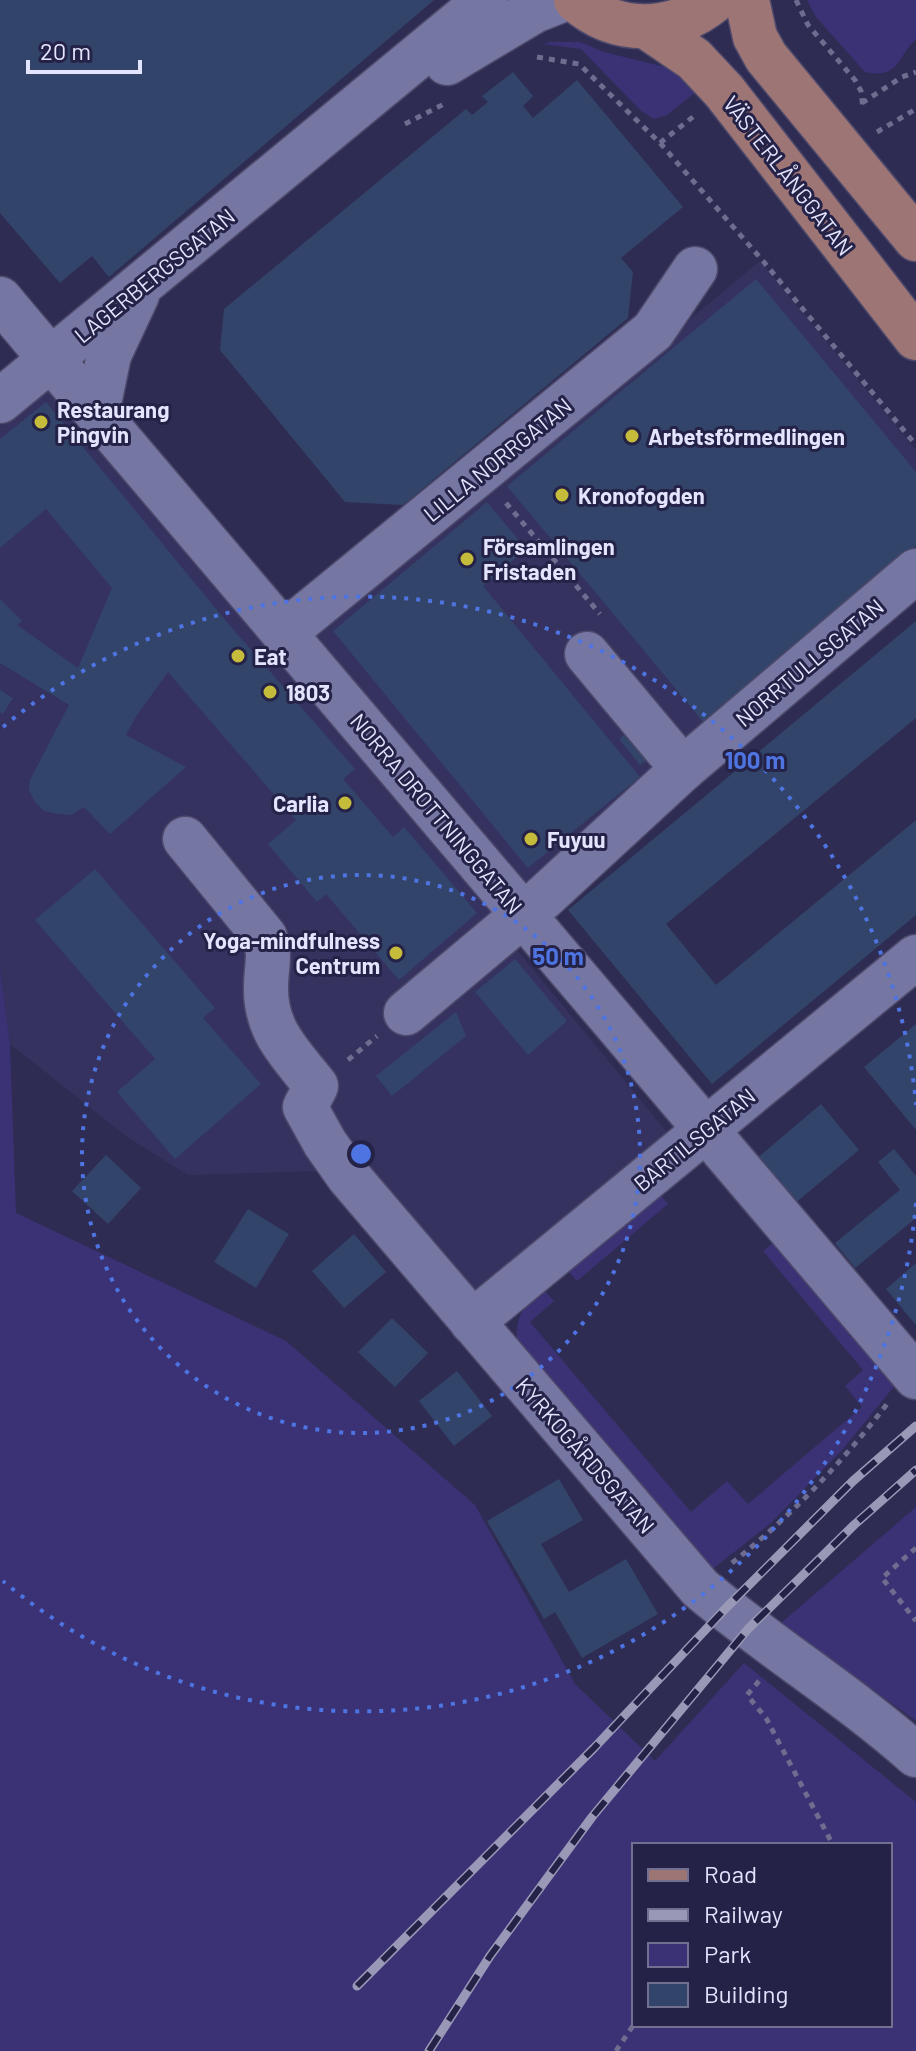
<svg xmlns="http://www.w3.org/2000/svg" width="916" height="2051" font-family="Barlow,sans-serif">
<rect width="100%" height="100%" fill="#2f2c53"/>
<!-- built -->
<path fill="#353260" d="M760,261l156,189v129l-417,349 177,215 -201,167 -121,-140 -166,5 -61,-38 -117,-93 -10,-77v-540l48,-40 230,274z"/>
<!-- green -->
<g fill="#3a3275" fill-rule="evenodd">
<path d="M807,0h109v39c-20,19 -16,40 -51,33l-49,-55z"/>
<path d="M550,42h30l24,10 61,15 14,6 19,17 -31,25 -13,4 -13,-8 -60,-62 -38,-5z"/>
<path d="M0,968l10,76 6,169 270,128 189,164 100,179 80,77 89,-98 172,139v249h-916zM634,1845h256v180h-256z"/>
<path d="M657,1191l11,13 -91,77 -11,-13z"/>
<path d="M775,1241l121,143 -53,65 -72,74 -61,48 -193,-228c-2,-26 6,-38 26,-54l11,12 -24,21 161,190 36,-31 21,23 114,-97 -17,-21 18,-16 -100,-119z"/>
<path d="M916,1507v214l-135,-98z"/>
</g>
<!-- building -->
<g fill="#33446a">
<path d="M0,0h434l-325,277 -17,-21 -32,27 -60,-70z"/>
<path d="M513,72l20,24 -10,10 10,12 44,-38 106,127 -62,51 12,14 -5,46 -225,187 -58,-3 -125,-152 4,-41 242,-200 6,6 16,-13 -6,-6z"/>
<path d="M756,279l160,193v74l-212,177 -197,-237z"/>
<path d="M46,402l180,219 129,148 -12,10 50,58 11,-10 73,86 -78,67 -73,-86 -9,8 -49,-58 28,-24 -128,-148 -31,43 -11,20 60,32 -76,67 -26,-27 -13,8 -13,-1 -14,-3 -9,-9 -6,-12 1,-10 39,-75 -69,-42v-64l22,22 -5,4 61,43 34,-80 -66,-79 -46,39v-109z"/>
<path d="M487,502l39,47 -43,37 157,191 -112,91 -195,-237z"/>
<path d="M916,621v97l-250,206 50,61 200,-165v95l-204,169 -144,-174z"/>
<path d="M0,690l13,8 -10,16 -3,-2z"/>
<path d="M636,725l21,26 -17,14 -21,-26z"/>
<path d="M95,869l120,139 -12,10 58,66 -86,75 -58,-67 38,-33 -120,-139z"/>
<path d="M515,959l52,62 -39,34 -53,-63z"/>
<path d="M456,1012l10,24 -74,60 -16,-20z"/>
<path d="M916,1024v106l-52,-63z"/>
<path d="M821,1104l38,46 -65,54 -38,-45z"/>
<path d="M894,1149l22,27v42l-61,50 -20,-25 65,-53 -22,-28z"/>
<path d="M106,1155l35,33 -33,36 -36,-33z"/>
<path d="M248,1209l41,25 -33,54 -42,-26z"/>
<path d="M354,1234l32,38 -42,36 -32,-37z"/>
<path d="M916,1263v62l-30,-36z"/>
<path d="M392,1318l36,35 -33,34 -37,-35z"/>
<path d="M457,1371l35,45 -38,30 -35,-45z"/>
<path d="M559,1479l24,41 -42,24 28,48 57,-33 32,55 -76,44 -27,-46 -11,7 -57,-98z"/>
</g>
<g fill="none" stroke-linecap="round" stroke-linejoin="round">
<defs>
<g id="minor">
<path d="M447,63l87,-52 28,-11"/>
<path d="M0,299l37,44"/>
<path d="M51,359l865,1018"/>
<path d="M0,401l486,-401"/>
<path d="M97,413l12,-58 28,-60"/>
<path d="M284,633l369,-302 42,-62"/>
<path d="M587,654l96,115"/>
<path d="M185,839l80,98c6,20 1,30 1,50 -1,44 25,67 50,99l-11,21 20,36 24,34 351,411c70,59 147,106 216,167"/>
<path d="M406,1013l136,-114 141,-130 233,-198"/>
<path d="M472,1322l444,-365"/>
</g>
<g id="major">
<path d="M576,0c41,36 98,34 139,0"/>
<path d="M747,0l8,37 11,20 150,182"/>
<path d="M647,27l47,32 30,32 192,247"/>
</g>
</defs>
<!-- minor casing -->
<use href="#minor" stroke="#4d496b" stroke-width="47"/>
<!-- major casing -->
<use href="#major" stroke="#4d496b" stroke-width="47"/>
<!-- path -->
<g stroke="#6f6d8f" stroke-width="5" stroke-dasharray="6 6" stroke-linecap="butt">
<path d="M796,0l12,25 47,55 6,11 2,18"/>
<path d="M537,57l42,7 81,79 103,118 153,184"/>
<path d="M862,103l40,-26 14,-5"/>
<path d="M405,124l41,-21"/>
<path d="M877,132l39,-23"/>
<path d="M660,143l34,-27"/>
<path d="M506,503l94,111"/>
<path d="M348,1060l29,-24"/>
<path d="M916,1548l-34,30 34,43"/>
<path d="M732,1563c59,-47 109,-99 155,-159"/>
<path d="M759,1681l-12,14 19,23 67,127"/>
<path d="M616,2051l18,-27"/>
</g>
<!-- minor -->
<use href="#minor" stroke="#7676a3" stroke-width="44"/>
<!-- major -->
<use href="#major" stroke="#9e7575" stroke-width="44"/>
<defs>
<g id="rail">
<path d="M357,1986l237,-238 131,-139 128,-128 63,-55"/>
<path d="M429,2051l61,-95 102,-139 156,-188 106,-104 62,-55"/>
</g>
</defs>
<!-- rail casing -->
<use href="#rail" stroke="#9999b7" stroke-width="9"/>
<!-- rail -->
<use href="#rail" stroke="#252248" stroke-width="6" stroke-dasharray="18" stroke-linecap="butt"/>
</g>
<!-- distance rings -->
<g fill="none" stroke="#4e74e1" stroke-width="4" stroke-dasharray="4 8">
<circle cx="361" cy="1154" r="279"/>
<path d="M916 1203A557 557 0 0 1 3 1581M3 727A557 557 0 0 1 916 1105"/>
</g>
<!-- markers -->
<g fill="#c6bc3c" stroke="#252248" stroke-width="3">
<circle cx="41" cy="422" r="8"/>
<circle cx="632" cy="436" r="8"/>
<circle cx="562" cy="495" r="8"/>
<circle cx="467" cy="559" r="8"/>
<circle cx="238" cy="656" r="8"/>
<circle cx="270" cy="692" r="8"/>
<circle cx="345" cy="803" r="8"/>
<circle cx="531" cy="839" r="8"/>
<circle cx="396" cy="953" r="8"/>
</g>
<g text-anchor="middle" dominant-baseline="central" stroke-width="6" stroke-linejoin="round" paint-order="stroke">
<!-- street labels -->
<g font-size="22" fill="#e3e4fd" stroke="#252248">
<text transform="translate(789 175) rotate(52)">VÄSTERLÅNGGATAN</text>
<text transform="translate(154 275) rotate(-39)">LAGERBERGSGATAN</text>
<text transform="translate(497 459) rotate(-39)">LILLA NORRGATAN</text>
<text transform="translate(809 662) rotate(-40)">NORRTULLSGATAN</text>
<text transform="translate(437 813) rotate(50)">NORRA DROTTNINGGATAN</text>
<text transform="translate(694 1139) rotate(-39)">BARTILSGATAN</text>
<text transform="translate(586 1455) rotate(49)">KYRKOGÅRDSGATAN</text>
</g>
<!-- poi labels -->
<g font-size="22" font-weight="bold" fill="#e3e4fd" stroke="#252248" text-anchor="start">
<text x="57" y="409">Restaurang<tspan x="57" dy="25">Pingvin</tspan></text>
<text x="648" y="436">Arbetsförmedlingen</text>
<text x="578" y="495">Kronofogden</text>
<text x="483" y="546">Församlingen<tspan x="483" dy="25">Fristaden</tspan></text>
<text x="254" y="656">Eat</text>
<text x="286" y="692">1803</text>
<text x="329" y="803" text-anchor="end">Carlia</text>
<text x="547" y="839">Fuyuu</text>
<text x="380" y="940" text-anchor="end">Yoga-mindfulness<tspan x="380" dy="25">Centrum</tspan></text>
</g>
</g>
<circle cx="361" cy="1154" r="12" fill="#4e74e1" stroke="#252248" stroke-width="4"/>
<g font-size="24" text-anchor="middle" font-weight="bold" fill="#4e74e1" stroke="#252248" stroke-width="6" stroke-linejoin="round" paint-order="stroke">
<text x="755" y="769">100 m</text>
<text x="558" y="965">50 m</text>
</g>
<!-- legend -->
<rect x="632" y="1843" width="260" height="184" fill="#252248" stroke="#717090" stroke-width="2"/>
<rect x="648" y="1869" width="40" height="12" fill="#9e7575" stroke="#717090" stroke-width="2"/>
<text x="704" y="1883" font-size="24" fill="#e3e4fd">Road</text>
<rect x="648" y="1909" width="40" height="12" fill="#9999b7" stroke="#717090" stroke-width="2"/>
<text x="704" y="1923" font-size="24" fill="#e3e4fd">Railway</text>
<rect x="648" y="1943" width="40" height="24" fill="#3a3275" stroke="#717090" stroke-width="2"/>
<text x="704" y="1963" font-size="24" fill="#e3e4fd">Park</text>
<rect x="648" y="1983" width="40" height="24" fill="#33446a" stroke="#717090" stroke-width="2"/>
<text x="704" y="2003" font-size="24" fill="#e3e4fd">Building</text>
<!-- scale -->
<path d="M28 60v12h112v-12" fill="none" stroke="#e3e4fd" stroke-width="4"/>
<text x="40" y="60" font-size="24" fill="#e3e4fd" stroke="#252248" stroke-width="6" paint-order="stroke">20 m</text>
</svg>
